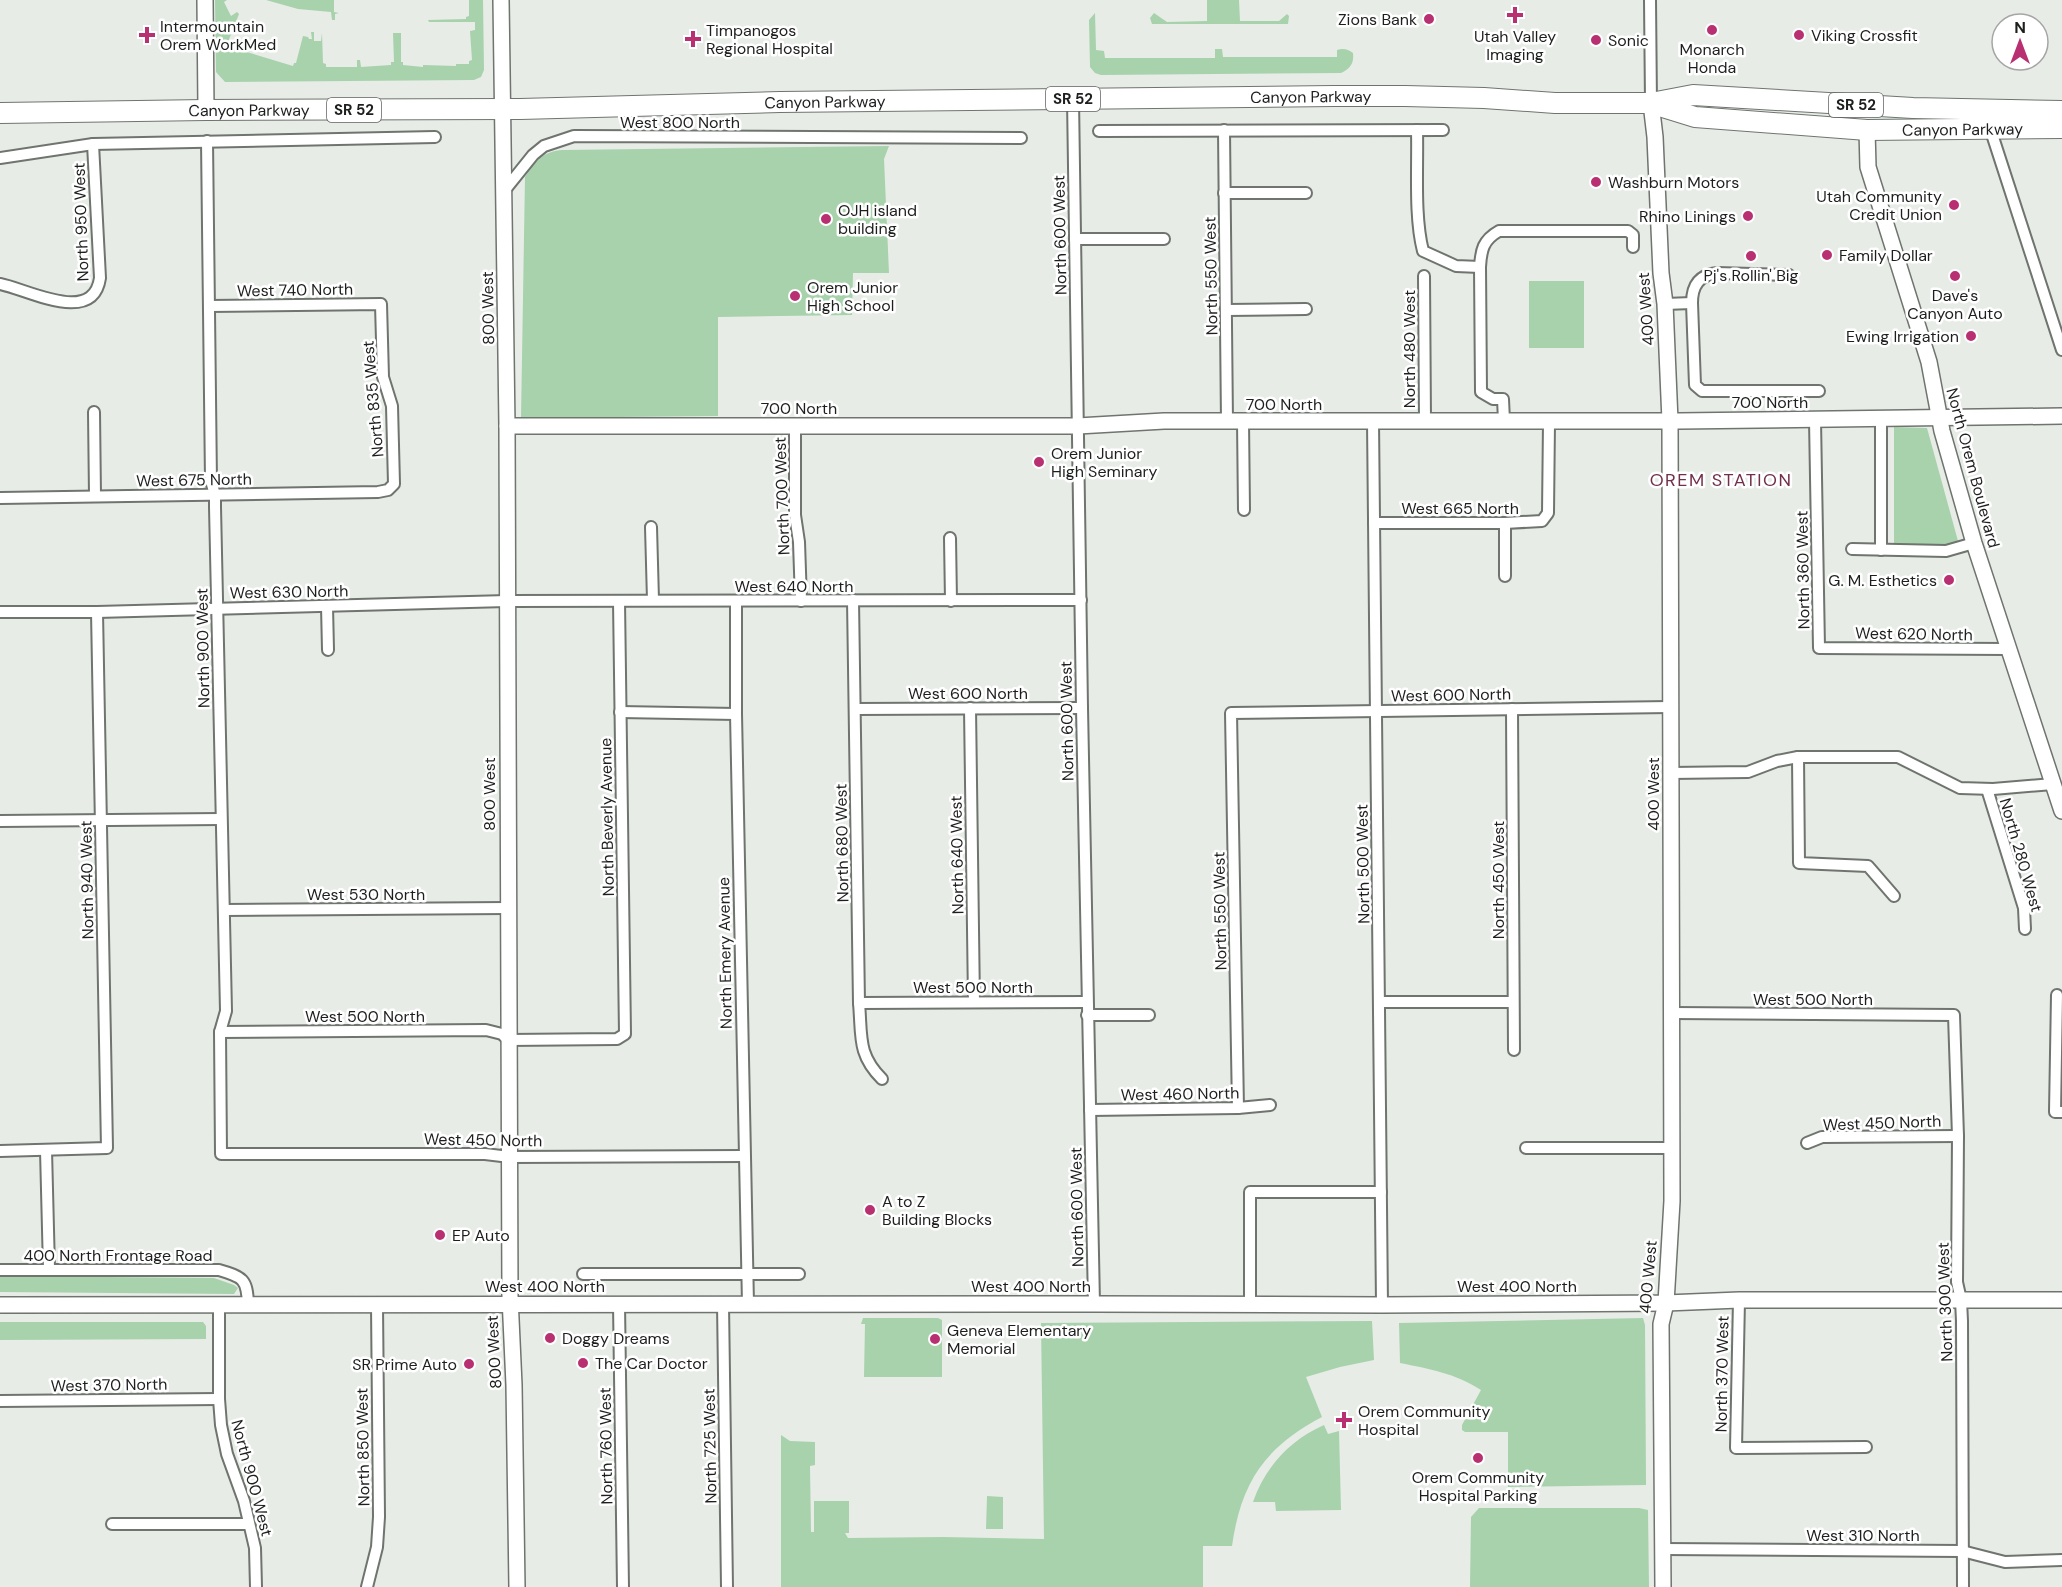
<svg xmlns="http://www.w3.org/2000/svg" width="2062" height="1587" font-family="'DM Sans',sans-serif">
<rect width="100%" height="100%" fill="#e7ece7"/>
<!-- green -->
<g fill="#a7d2ac">
<path d="M215,0h12l-3,2 7,14 6,-4 2,2 -11,28 3,2 -1,3 63,19 1,-3h2l7,-27 5,1 1,2h3l-1,-7h3v9h7l1,-8 1,30 3,1v3c13,0 20,0 31,0v-7h3l1,7 30,-2v-3h3l-1,-29h8v29h2v3l20,2v-2l33,1v-2h13v-3l3,-1 -2,-29 5,-1v-8h-46l-1,-2 38,-1v-2l3,-1v-16h14l1,70 -3,7 -7,3 -249,2 -9,-10z"/>
<path d="M266,0h68v12l5,1 -4,1v6h-3l-1,-8 -33,-3z"/>
<path d="M1207,0h32l1,21h39l8,-7 2,2 -1,8h-136l-2,-6 4,-5 13,9 40,-1z"/>
<path d="M1095,13l1,37 8,1 1,7h110v-9h7l1,8h114v-7c6,-2 11,-1 16,3 1,10 -2,15 -12,20l-240,2 -6,-2 -5,-6 -1,-47z"/>
<path d="M889,146l-5,13 5,114h-36l-1,42 -134,2v99l-197,2 4,-241c11,-16 18,-26 38,-27z"/>
<rect x="1529" y="281" width="55" height="67"/>
<path d="M1894,427l33,1 31,113 -17,5 -47,-1z"/>
<path d="M0,1276l214,2 20,7 4,3 -4,6 -234,-2z"/>
<path d="M863,1318h75l4,2v57h-78l1,-53h-4z"/>
<path d="M1643,1318l2,7 1,160 -138,2v-55h-43l-3,-2v-5l19,-35c-26,-17 -52,-21 -81,-27l-1,-40z"/>
<path d="M1372,1321l2,39 -34,7 -34,10 16,40c-57,30 -81,65 -90,129h-29v41h-422v-152l9,6 25,1v23l-5,1 1,66h3v-31h35v32h-4l3,5 95,-1 101,2 -3,-216z"/>
<path d="M0,1322h203l3,4v13l-206,1z"/>
<path d="M1324,1425l4,9 11,-3 2,79 -65,1 -1,-9h-22c12,-35 37,-62 71,-77z"/>
<path d="M987,1496l16,1v32h-17z"/>
<path d="M1479,1508h160l9,2 1,77h-179l1,-70z"/>
</g>
<g fill="none" stroke-linecap="round" stroke-linejoin="round">
<defs>
<g id="street">
<path d="M1650,0l1,103"/>
<path d="M1073,99l9,609 12,596"/>
<path d="M1990,128l72,222"/>
<path d="M1224,130l3,292"/>
<path d="M1417,130c1,37 -3,86 6,121l33,15 24,1"/>
<path d="M1099,131l344,-1"/>
<path d="M207,141l4,340 4,14v12l11,504 -6,21 1,122h264l25,3 234,-1"/>
<path d="M0,158l93,-14 342,-7"/>
<path d="M504,191l29,-36 11,-9 30,-10 447,2"/>
<path d="M1224,193h82"/>
<path d="M1075,239h89"/>
<path d="M1789,275l-72,-2c-18,2 -25,13 -25,30l3,82 7,6h117"/>
<path d="M1424,276l1,145"/>
<path d="M0,284c27,5 93,42 100,-6l-7,-134"/>
<path d="M1665,304l27,-1"/>
<path d="M1227,310l79,-1"/>
<path d="M94,412l1,84"/>
<path d="M1881,418v132"/>
<path d="M1815,420l4,228 189,1"/>
<path d="M1243,421l1,89"/>
<path d="M1373,421l9,884"/>
<path d="M1504,421l-1,-22h-10l-12,-7 -1,-125c1,-17 3,-27 19,-36h129l5,4v12"/>
<path d="M795,426v89l4,27 2,59"/>
<path d="M0,498l378,-6 10,-2 6,-6 -2,-78 -9,-29 -2,-73 -172,2"/>
<path d="M1374,523h131l37,-2 6,-8 1,-91"/>
<path d="M1505,523v53"/>
<path d="M651,527l2,73"/>
<path d="M950,538l1,63"/>
<path d="M1852,549l94,2 28,-8"/>
<path d="M853,600l6,403c3,33 -2,51 23,76"/>
<path d="M736,601v113l12,590"/>
<path d="M327,606l1,44"/>
<path d="M0,612h97l410,-11 574,-1"/>
<path d="M970,708l4,294"/>
<path d="M855,709l227,-1"/>
<path d="M1512,709l2,341"/>
<path d="M620,712l116,2"/>
<path d="M1798,757l1,106 69,3 26,30"/>
<path d="M1671,773l77,-1 29,-11 21,-4h100l62,31 33,1 60,-5"/>
<path d="M1987,789l37,119 1,21"/>
<path d="M0,821l221,-2"/>
<path d="M224,910l284,-2"/>
<path d="M2057,995l-2,117h7"/>
<path d="M1380,1002h133"/>
<path d="M859,1003l228,-1"/>
<path d="M1672,1013l282,2 4,121 -1,146 4,18 1,21 1,266"/>
<path d="M1087,1015h62"/>
<path d="M220,1032l266,-2 16,4 6,6 109,-1 8,-5 -6,-433"/>
<path d="M1238,1108l-7,-395 439,-6"/>
<path d="M1090,1110l148,-2 32,-3"/>
<path d="M1807,1143l15,-6 136,-1"/>
<path d="M1526,1148h146"/>
<path d="M46,1150l3,119"/>
<path d="M0,1151l107,-3 -10,-536"/>
<path d="M0,1270h219c24,7 28,9 29,34"/>
<path d="M583,1274h216"/>
<path d="M1739,1300l-3,148 130,-1"/>
<path d="M619,1304l4,283"/>
<path d="M723,1304l4,283"/>
<path d="M1250,1304v-112h131"/>
<path d="M219,1305v94l2,26 6,29 17,47 11,47 1,39"/>
<path d="M0,1401l219,-2"/>
<path d="M112,1524h137"/>
<path d="M1662,1549l300,2 43,11 57,-2"/>
<path d="M367,1587l10,-40 2,-30 -2,-212"/>
</g>
<g id="secondary">
<path d="M205,0l1,110"/>
<path d="M501,0l6,426 3,871 4,88 3,202"/>
<path d="M1651,103l4,34 6,136 4,31 5,117 2,780 -6,102 -5,21 2,263"/>
<path d="M1867,130l1,37 61,195 13,69 32,112 88,268"/>
<path d="M507,426h571l86,-5h515l383,-5"/>
<path d="M0,1305l1094,-1 288,1 284,-2 73,-3h323"/>
</g>
<g id="highway">
<path id="s1" d="M1653,104l42,13 172,13 195,-2"/>
<path id="s2" d="M0,113l206,-3 314,-1 260,-7 554,-6h71l79,2 71,5h96l42,-8 220,13 149,3"/>
</g>
</defs>
<!-- street casing -->
<use href="#street" stroke="#6f746f" stroke-width="14"/>
<!-- secondary casing -->
<use href="#secondary" stroke="#6f746f" stroke-width="18"/>
<!-- highway casing -->
<use href="#highway" stroke="#6f746f" stroke-width="22"/>
<!-- street -->
<use href="#street" stroke="#fff" stroke-width="10"/>
<!-- secondary -->
<use href="#secondary" stroke="#fff" stroke-width="15"/>
<!-- highway -->
<use href="#highway" stroke="#fff" stroke-width="20"/>
</g>
<!-- markers -->
<g fill="#b83071" stroke="#fff" stroke-width="2">
<path d="M1512 6h6v6h6v6h-6v6h-6v-6h-6v-6h6z"/>
<circle cx="1429" cy="19" r="6"/>
<circle cx="1712" cy="30" r="6"/>
<path d="M144 26h6v6h6v6h-6v6h-6v-6h-6v-6h6z"/>
<circle cx="1799" cy="35" r="6"/>
<path d="M690 30h6v6h6v6h-6v6h-6v-6h-6v-6h6z"/>
<circle cx="1596" cy="40" r="6"/>
<circle cx="1596" cy="182" r="6"/>
<circle cx="1954" cy="205" r="6"/>
<circle cx="1748" cy="216" r="6"/>
<circle cx="826" cy="219" r="6"/>
<circle cx="1827" cy="255" r="6"/>
<circle cx="1751" cy="256" r="6"/>
<circle cx="1955" cy="276" r="6"/>
<circle cx="795" cy="296" r="6"/>
<circle cx="1971" cy="336" r="6"/>
<circle cx="1039" cy="462" r="6"/>
<circle cx="1949" cy="580" r="6"/>
<circle cx="870" cy="1210" r="6"/>
<circle cx="440" cy="1235" r="6"/>
<circle cx="550" cy="1338" r="6"/>
<circle cx="935" cy="1339" r="6"/>
<circle cx="583" cy="1363" r="6"/>
<circle cx="469" cy="1364" r="6"/>
<path d="M1341 1411h6v6h6v6h-6v6h-6v-6h-6v-6h6z"/>
<circle cx="1478" cy="1458" r="6"/>
</g>
<g text-anchor="middle" dominant-baseline="central" stroke-width="5" stroke-linejoin="round" paint-order="stroke">
<!-- shield labels -->
<g fill="#fff" stroke="#616261" stroke-width="1.5">
<rect x="1046" y="87" width="54" height="24" rx="4.5"/>
<rect x="1829" y="93" width="54" height="24" rx="4.5"/>
<rect x="327" y="98" width="54" height="24" rx="4.5"/>
</g>
<g font-size="15" font-weight="bold" fill="#1d1f1d">
<text x="1073" y="99">SR 52</text>
<text x="1856" y="105">SR 52</text>
<text x="354" y="110">SR 52</text>
</g>
<!-- poi labels -->
<g font-size="16" fill="#1d1f1d" stroke="#fff" text-anchor="start">
<text x="1417" y="19" text-anchor="end">Zions Bank</text>
<text x="160" y="26">Intermountain<tspan x="160" dy="18">Orem WorkMed</tspan></text>
<text x="706" y="30">Timpanogos<tspan x="706" dy="18">Regional Hospital</tspan></text>
<text x="1811" y="35">Viking Crossfit</text>
<text x="1515" y="36" text-anchor="middle">Utah Valley<tspan x="1515" dy="18">Imaging</tspan></text>
<text x="1608" y="40">Sonic</text>
<text x="1712" y="49" text-anchor="middle">Monarch<tspan x="1712" dy="18">Honda</tspan></text>
<text x="1608" y="182">Washburn Motors</text>
<text x="1942" y="196" text-anchor="end">Utah Community<tspan x="1942" dy="18">Credit Union</tspan></text>
<text x="838" y="210">OJH island<tspan x="838" dy="18">building</tspan></text>
<text x="1736" y="216" text-anchor="end">Rhino Linings</text>
<text x="1839" y="255">Family Dollar</text>
<text x="1751" y="275" text-anchor="middle">Pj's Rollin' Big</text>
<text x="807" y="287">Orem Junior<tspan x="807" dy="18">High School</tspan></text>
<text x="1955" y="295" text-anchor="middle">Dave's<tspan x="1955" dy="18">Canyon Auto</tspan></text>
<text x="1959" y="336" text-anchor="end">Ewing Irrigation</text>
<text x="1051" y="453">Orem Junior<tspan x="1051" dy="18">High Seminary</tspan></text>
<text x="1937" y="580" text-anchor="end">G. M. Esthetics</text>
<text x="882" y="1201">A to Z<tspan x="882" dy="18">Building Blocks</tspan></text>
<text x="452" y="1235">EP Auto</text>
<text x="947" y="1330">Geneva Elementary<tspan x="947" dy="18">Memorial</tspan></text>
<text x="562" y="1338">Doggy Dreams</text>
<text x="595" y="1363">The Car Doctor</text>
<text x="457" y="1364" text-anchor="end">SR Prime Auto</text>
<text x="1358" y="1411">Orem Community<tspan x="1358" dy="18">Hospital</tspan></text>
<text x="1478" y="1477" text-anchor="middle">Orem Community<tspan x="1478" dy="18">Hospital Parking</tspan></text>
</g>
<!-- street labels -->
<g font-size="16" fill="#1d1f1d" stroke="#fff">
<text stroke="none"><textPath href="#s2" startOffset="1311">Canyon Parkway</textPath></text>
<text stroke="none"><textPath href="#s2" startOffset="825">Canyon Parkway</textPath></text>
<text stroke="none"><textPath href="#s2" startOffset="249">Canyon Parkway</textPath></text>
<text x="680" y="122">West 800 North</text>
<text stroke="none"><textPath href="#s1" startOffset="312">Canyon Parkway</textPath></text>
<text transform="translate(81 222) rotate(-92)">North 950 West</text>
<text transform="translate(1060 235) rotate(-91)">North 600 West</text>
<text transform="translate(1211 276) rotate(-91)">North 550 West</text>
<text transform="translate(295 290) rotate(-1)">West 740 North</text>
<text transform="translate(488 308) rotate(-91)">800 West</text>
<text transform="translate(1646 309) rotate(-94)">400 West</text>
<text transform="translate(1409 349) rotate(-90)">North 480 West</text>
<text transform="translate(373 399) rotate(-95)">North 835 West</text>
<text x="1770" y="402">700 North</text>
<text x="1284" y="404">700 North</text>
<text x="799" y="408">700 North</text>
<text transform="translate(1973 468) rotate(75)">North Orem Boulevard</text>
<text transform="translate(194 480) rotate(-1)">West 675 North</text>
<text transform="translate(782 496) rotate(-92)">North 700 West</text>
<text x="1460" y="508">West 665 North</text>
<text transform="translate(1803 570) rotate(-91)">North 360 West</text>
<text x="794" y="586">West 640 North</text>
<text transform="translate(289 592) rotate(-1)">West 630 North</text>
<text transform="translate(1914 634) rotate(1)">West 620 North</text>
<text transform="translate(203 648) rotate(-91)">North 900 West</text>
<text x="968" y="693">West 600 North</text>
<text transform="translate(1451 695) rotate(-1)">West 600 North</text>
<text transform="translate(1067 721) rotate(-91)">North 600 West</text>
<text transform="translate(489 794) rotate(-90)">800 West</text>
<text transform="translate(1653 794) rotate(-90)">400 West</text>
<text transform="translate(607 817) rotate(-91)">North Beverly Avenue</text>
<text transform="translate(842 843) rotate(-91)">North 680 West</text>
<text transform="translate(957 855) rotate(-91)">North 640 West</text>
<text transform="translate(2021 855) rotate(74)">North 280 West</text>
<text transform="translate(1363 864) rotate(-91)">North 500 West</text>
<text transform="translate(87 880) rotate(-91)">North 940 West</text>
<text transform="translate(1498 880) rotate(-90)">North 450 West</text>
<text x="366" y="894">West 530 North</text>
<text transform="translate(1220 911) rotate(-91)">North 550 West</text>
<text transform="translate(725 953) rotate(-91)">North Emery Avenue</text>
<text x="973" y="987">West 500 North</text>
<text x="1813" y="999">West 500 North</text>
<text x="365" y="1016">West 500 North</text>
<text transform="translate(1180 1094) rotate(-1)">West 460 North</text>
<text transform="translate(1882 1123) rotate(-2)">West 450 North</text>
<text transform="translate(483 1140) rotate(1)">West 450 North</text>
<text transform="translate(1077 1207) rotate(-91)">North 600 West</text>
<text x="118" y="1255">400 North Frontage Road</text>
<text transform="translate(1648 1277) rotate(-85)">400 West</text>
<text x="545" y="1286">West 400 North</text>
<text x="1031" y="1286">West 400 North</text>
<text x="1517" y="1286">West 400 North</text>
<text transform="translate(1945 1302) rotate(-92)">North 300 West</text>
<text transform="translate(494 1352) rotate(-93)">800 West</text>
<text transform="translate(1722 1374) rotate(-89)">North 370 West</text>
<text transform="translate(109 1385) rotate(-1)">West 370 North</text>
<text transform="translate(606 1446) rotate(-91)">North 760 West</text>
<text transform="translate(710 1446) rotate(-91)">North 725 West</text>
<text transform="translate(363 1447) rotate(-91)">North 850 West</text>
<text transform="translate(252 1478) rotate(75)">North 900 West</text>
<text x="1863" y="1535">West 310 North</text>
</g>
<!-- neighbourhood labels -->
<g font-size="18" letter-spacing="1.5" fill="#722f4b" stroke="#fff">
<text x="1721" y="480">OREM STATION</text>
</g>
</g>
<!-- north arrow -->
<g transform="translate(2020 42)"><circle r="28" fill="#ffffff" stroke="#a5a5a5" stroke-width="1.5"/>
<path d="M0-4.5L10 22L0 15L-10 22Z" fill="#b83071"/>
<text y="-9" font-size="16" font-weight="bold" text-anchor="middle" fill="#1d1f1d">N</text>
</g>
</svg>
